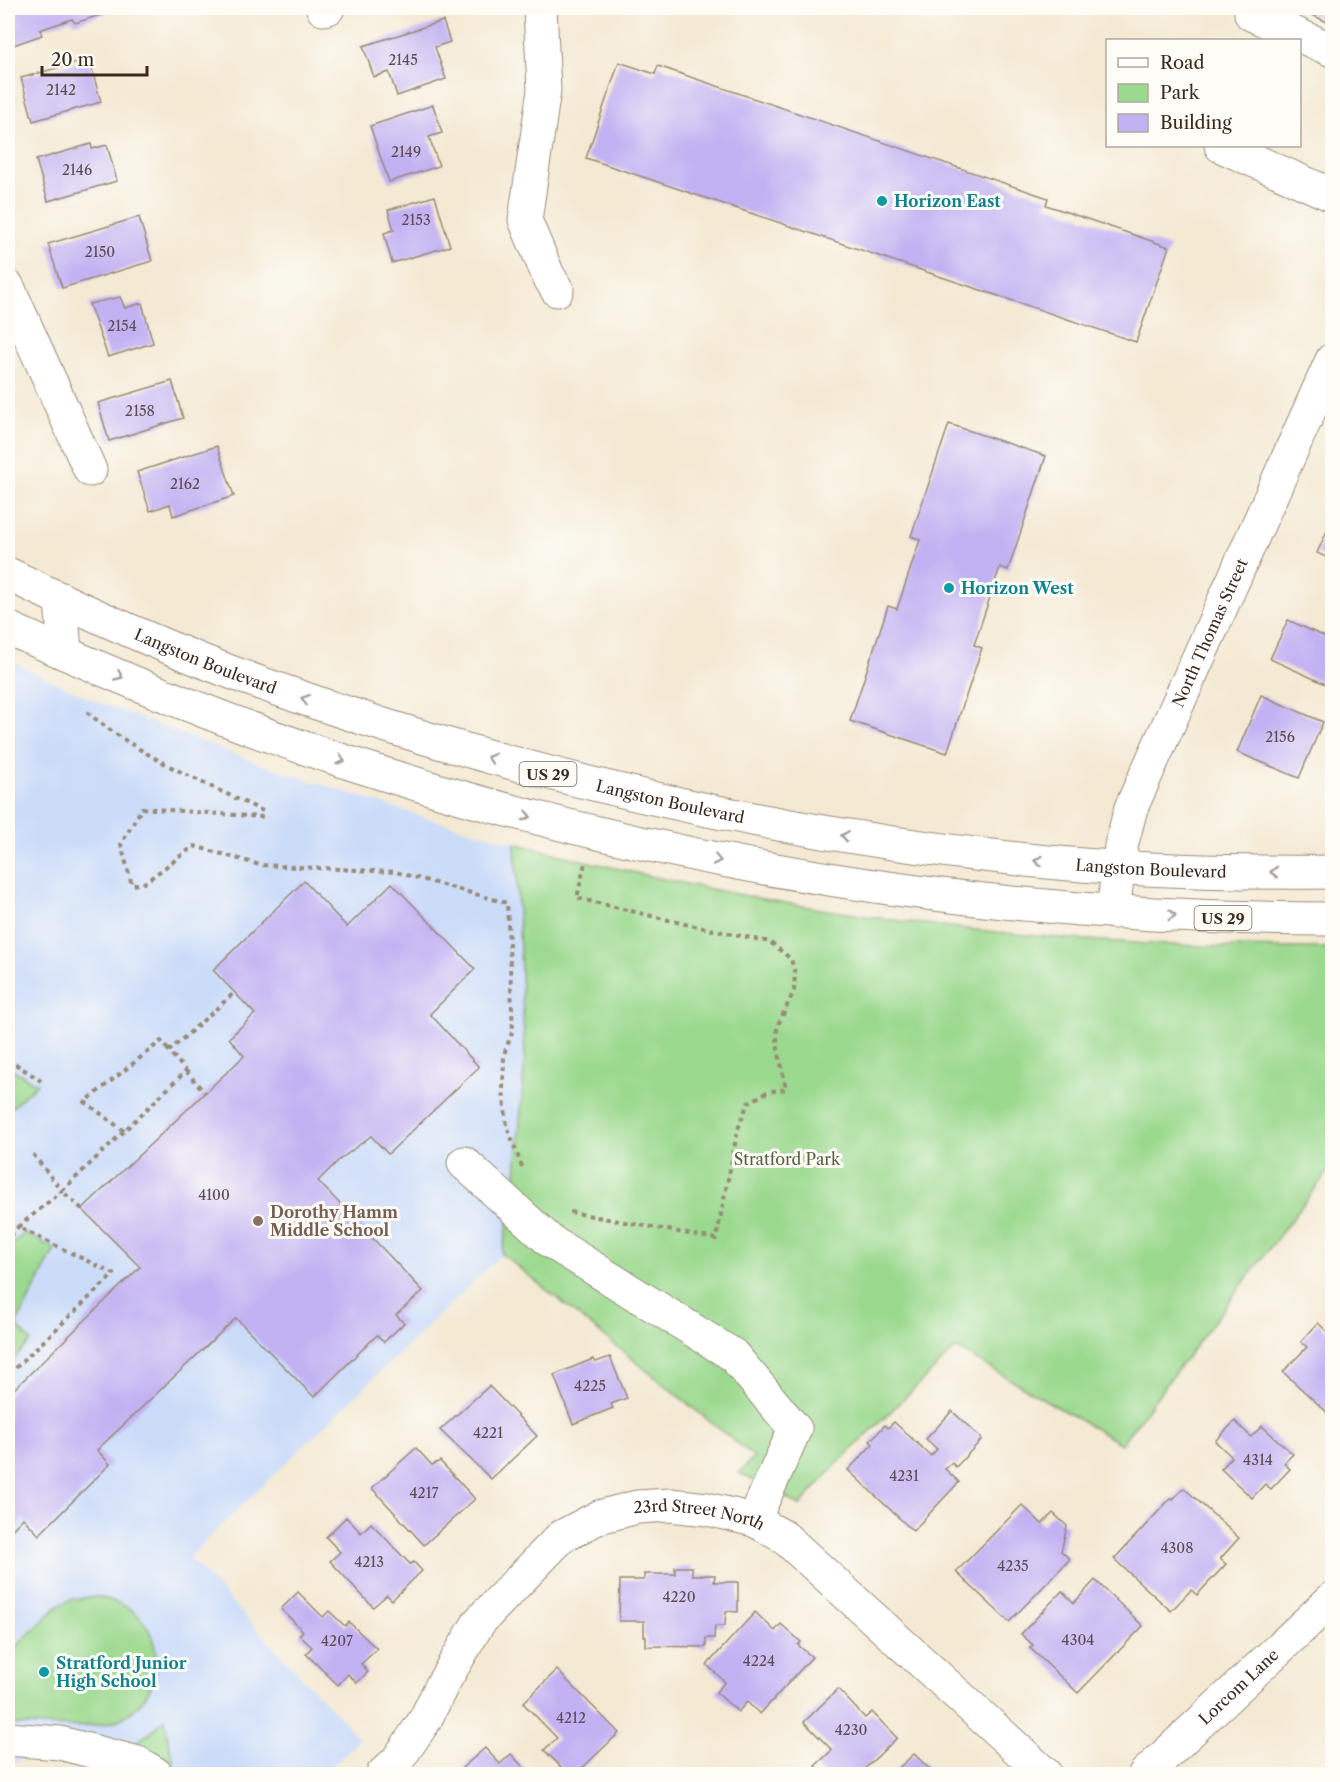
<svg xmlns="http://www.w3.org/2000/svg" width="1340" height="1782" font-family="'Libre Caslon Text',serif">
<rect width="100%" height="100%" fill="#fdfcf7"/>
<filter id="ink" filterUnits="userSpaceOnUse"><feTurbulence type="fractalNoise" baseFrequency=".0167" numOctaves="2"/><feDisplacementMap in="SourceGraphic" scale="12" xChannelSelector="R" yChannelSelector="G"/><feConvolveMatrix kernelMatrix="1 2 1 2 8 2 1 2 1" color-interpolation-filters="sRGB"/></filter>
<filter id="wash" filterUnits="userSpaceOnUse"><feTurbulence type="fractalNoise" baseFrequency=".008" numOctaves="4" result="noise"/><feDisplacementMap in="SourceGraphic" scale="24" xChannelSelector="R" yChannelSelector="G"/><feGaussianBlur stdDeviation="1.35" result="paint"/><feColorMatrix in="noise" values="0 0 0 0 0 0 0 0 0 0 0 0 0 0 0 0 0 1.4 0 .05"/><feComposite in="paint" operator="in"/></filter>
<g filter="url(#wash)">
<rect width="100%" height="100%" fill="#f4e9d3"/>
<!-- built -->
<path fill="#cbdcf9" d="M8,660l87,41 173,66 158,51 89,25 10,214 -10,130 -13,67 -313,303 170,181 -7,10 -29,26h-227l-15,-5 -43,-9h-18l-12,4z"/>
<!-- green -->
<g fill="#9bd98e" stroke="#6b8256" stroke-width="1.5">
<path d="M515,843c266,72 542,107 817,105v218l-211,278 -165,-96 -119,116 -37,41 -61,-32 15,-16 -252,-203 13,-67 10,-130z"/>
<path d="M8,1067l29,17 -29,27z"/>
<path d="M25,1233l30,16 -39,76 15,16 -20,21h-3v-114z"/>
<path d="M97,1597c12,2 29,8 38,16 34,29 25,85 -13,105 -26,14 -84,7 -114,6v-70l50,-48 14,-7z"/>
<path d="M165,1719l3,20 6,25 -2,5 -39,-24 18,-13z"/>
</g>
<g id="blocks">
<!-- building -->
<g fill="#c3b2f3">
<path d="M8,8h98l1,5 -32,10 -3,-4 -32,11 2,5 -34,12z"/>
<path d="M1296,8h36v16z"/>
<path d="M443,21l7,21 -15,5 11,32 -49,17 -8,-24 -15,5 -11,-31z"/>
<path d="M89,59l12,43 -68,19 -12,-43z"/>
<path d="M619,62l36,12 3,-8 390,132 -2,7 123,42 -33,95 -550,-184z"/>
<path d="M433,105l9,28 -13,4 10,29 -50,16 -19,-56z"/>
<path d="M91,144l1,5 15,-4 10,36 -69,20 -12,-41z"/>
<path d="M435,196l15,50 -58,17 -8,-30 10,-3 -6,-20z"/>
<path d="M139,217l13,44 -90,27 -14,-44z"/>
<path d="M120,297l5,11 17,-5 11,40 -45,14 -19,-53z"/>
<path d="M172,381l11,37 -74,23 -11,-38z"/>
<path d="M949,424l97,32 -38,114 -8,-3 -26,78 8,3 -35,105 -97,-32 38,-115 9,3 23,-69 -9,-4z"/>
<path d="M217,446l17,50 -61,20 -3,-12 -20,7 -13,-39z"/>
<path d="M1332,520v40l-15,-7z"/>
<path d="M1288,620l44,20v47l-62,-28z"/>
<path d="M1261,695l62,27 -24,56 -62,-26z"/>
<path d="M304,881l43,46 45,-44 83,86 -45,45 49,53 -91,87 -17,-18 -33,25 -20,20 105,110 -27,24 8,8 -20,19 -7,-7 -63,62 -78,-79 -139,132 13,14 -71,71 -16,-17 -15,16v-139l132,-128 -58,-58 162,-153 -15,-18 26,-24 -42,-44z"/>
<path d="M1318,1323l14,13v76l-2,3 -47,-43 24,-25 -6,-5z"/>
<path d="M610,1357l17,41 -16,6 2,4 -40,16 -19,-49 39,-16 3,3z"/>
<path d="M489,1386l48,50 -46,43 -51,-49z"/>
<path d="M952,1411l30,28 -26,28 -4,-4 -7,6 14,13 -46,49 -65,-61 25,-26 -3,-3 15,-16 3,3 6,-6 37,34 6,-7 -11,-10z"/>
<path d="M1235,1421l16,16 11,-11 31,28 -9,9 6,6 -19,20 -6,-5 -13,14 -31,-29 11,-12 -17,-16z"/>
<path d="M416,1448l16,17 8,-4 35,38 -51,46 -52,-57z"/>
<path d="M1184,1488l55,50 -19,21 6,5 -29,31 -6,-5 -20,21 -57,-52 57,-61 2,1z"/>
<path d="M1022,1505l20,19 11,-11 14,13 -6,25 9,8 -61,63 -53,-50z"/>
<path d="M346,1517l15,16 10,-10 39,41 4,-2 8,9 -30,29 -5,-5 -14,12 -43,-46 10,-9 -14,-15z"/>
<path d="M675,1567h17v8h23l-1,7h24v30l-12,-1 -1,15h-10l-1,12h-8v9l-60,-1v-9l-2,-1v-15h-25l1,-41h24v-6h31z"/>
<path d="M1095,1580l48,46 -65,67 -48,-45 3,-3 -12,-11 41,-43 12,12z"/>
<path d="M298,1592l25,25 6,-6 16,15 4,-4 28,27 -16,15 7,8 -11,11 -9,-9 -10,11 -32,-31 6,-7 -13,-12 4,-4 -22,-22z"/>
<path d="M755,1612l20,19 6,-7 20,18 -3,3 14,12 -52,57 -13,-12 -9,10 -22,-20 9,-10 -18,-17z"/>
<path d="M557,1670l62,63 -43,41h-8l-24,-24 13,-12 -34,-35z"/>
<path d="M838,1689l27,29 7,-6 25,26 -38,36h-36l-8,-8 17,-16 -28,-28z"/>
<path d="M485,1748l15,16 11,-10 19,20h-62l-6,-6z"/>
<path d="M914,1754l21,20h-43z"/>
</g>
</g>
</g>
<g filter="url(#ink)">
<use href="#blocks" fill-opacity="0" stroke="#988a78" stroke-width="1.5"/>
<g fill="none" stroke-linecap="round" stroke-linejoin="round">
<defs>
<g id="minor">
<path d="M540,8l4,82 -19,130 23,55 9,15"/>
<path d="M323,9l5,-1"/>
<path d="M1251,14l81,36"/>
<path d="M1221,146l111,49"/>
<path d="M8,287l82,183"/>
<path d="M61,599l4,54"/>
<path id="s1" d="M1113,912l8,-66 10,-38 201,-448"/>
<path d="M464,1163l86,78 183,114 62,74 -41,91"/>
<path d="M8,1739l52,4 78,20 18,11"/>
<path id="s2" d="M383,1774l14,-13 28,-41 17,-35 37,-63 82,-85 38,-20 38,-10 33,-2 37,4 47,11 30,17 261,237"/>
<path id="s3" d="M1145,1774l187,-175"/>
</g>
<g id="major">
<path id="s4" d="M8,574c82,40 166,78 252,109 252,91 511,151 777,178 98,10 197,12 295,11"/>
<path d="M8,628c114,51 231,100 351,138 314,102 643,153 973,153"/>
</g>
</defs>
<!-- minor casing -->
<use href="#minor" stroke="#988a78" stroke-width="35"/>
<!-- major casing -->
<use href="#major" stroke="#988a78" stroke-width="35"/>
<!-- path -->
<g stroke="#988a78" stroke-width="4" stroke-dasharray="4.5 4.5" stroke-linecap="butt">
<path d="M87,712c52,44 115,70 176,99l-2,6 -119,-9 -21,36 11,41 12,-2 50,-37 66,19 136,7 111,31 6,127 -9,24 -1,36 4,36 15,41"/>
<path d="M8,1059l33,22"/>
<path d="M186,1071l19,22"/>
<path d="M124,1131l-39,-29 76,-61 8,10"/>
<path d="M82,1209l-20,-18 124,-120 -17,-20 65,-58"/>
<path d="M570,1212l146,27 22,-110 10,-26 19,-11 19,-3 -9,-45v-17l17,-36 1,-18 -4,-14 -21,-17 -85,-18 -108,-26 8,-35"/>
<path d="M8,1222l10,5 -10,11"/>
<path d="M9,1374l105,-100 -96,-47 44,-36 -30,-38"/>
</g>
<!-- minor -->
<use href="#minor" stroke="#fff" stroke-width="33"/>
<!-- major -->
<use href="#major" stroke="#fff" stroke-width="33"/>
</g>
<!-- one-way arrows -->
<defs><path id="oneway-chevron" d="M-2-3.5L2.5 0L-2 3.5" fill="none" stroke-width="1.6" stroke-linecap="round" stroke-linejoin="round" transform="scale(1.5)"/></defs>
<g stroke="#a79f9a">
<use href="#oneway-chevron" transform="translate(119 676) rotate(23)"/>
<use href="#oneway-chevron" transform="translate(305 699) rotate(-161)"/>
<use href="#oneway-chevron" transform="translate(491 758) rotate(-164)"/>
<use href="#oneway-chevron" transform="translate(341 760) rotate(19)"/>
<use href="#oneway-chevron" transform="translate(527 816) rotate(14)"/>
<use href="#oneway-chevron" transform="translate(845 836) rotate(-171)"/>
<use href="#oneway-chevron" transform="translate(717 860) rotate(11)"/>
<use href="#oneway-chevron" transform="translate(1038 861) rotate(-175)"/>
<use href="#oneway-chevron" transform="translate(1274 872) rotate(-180)"/>
<use href="#oneway-chevron" transform="translate(1172 915) rotate(3)"/>
</g>
</g>
<!-- markers -->
<g fill="#0f9aa8" stroke="#fdfcf7" stroke-width="2">
<circle cx="882" cy="201" r="6"/>
<circle cx="949" cy="588" r="6"/>
<circle cx="44" cy="1672" r="6"/>
</g>
<circle fill="#8d6e63" stroke="#fdfcf7" stroke-width="2" cx="258" cy="1221" r="6"/>
<g text-anchor="middle" dominant-baseline="central" stroke-width="6" stroke-linejoin="round" paint-order="stroke">
<!-- number labels -->
<g font-size="14" fill="#5d4c53">
<text x="403" y="60">2145</text>
<text x="61" y="90">2142</text>
<text x="406" y="152">2149</text>
<text x="77" y="170">2146</text>
<text x="416" y="220">2153</text>
<text x="100" y="252">2150</text>
<text x="122" y="326">2154</text>
<text x="140" y="411">2158</text>
<text x="185" y="484">2162</text>
<text x="1280" y="737">2156</text>
<text x="214" y="1195">4100</text>
<text x="590" y="1386">4225</text>
<text x="488" y="1433">4221</text>
<text x="1258" y="1460">4314</text>
<text x="904" y="1476">4231</text>
<text x="424" y="1493">4217</text>
<text x="1177" y="1548">4308</text>
<text x="369" y="1562">4213</text>
<text x="1013" y="1566">4235</text>
<text x="679" y="1597">4220</text>
<text x="1078" y="1640">4304</text>
<text x="337" y="1641">4207</text>
<text x="759" y="1661">4224</text>
<text x="571" y="1718">4212</text>
<text x="851" y="1730">4230</text>
</g>
<!-- shield labels -->
<g fill="#fdfcf7" stroke="#75695f" stroke-width="1.5">
<rect x="519.5" y="762" width="57" height="24" rx="4.5"/>
<rect x="1194.5" y="906" width="57" height="24" rx="4.5"/>
</g>
<g font-size="15" font-weight="bold" fill="#3b2a1e">
<text x="548" y="774">US 29</text>
<text x="1223" y="918">US 29</text>
</g>
<!-- culture labels -->
<g font-size="16" font-weight="bold" fill="#0d838f" stroke="#fdfcf7" text-anchor="start">
<text x="894" y="201">Horizon East</text>
<text x="961" y="588">Horizon West</text>
<text x="56" y="1663">Stratford Junior<tspan x="56" dy="18">High School</tspan></text>
</g>
<!-- street labels -->
<g font-size="16" fill="#3b2a1e" stroke="#fdfcf7">
<text stroke="none"><textPath href="#s1" startOffset="298">North Thomas Street</textPath></text>
<text stroke="none"><textPath href="#s4" startOffset="216">Langston Boulevard</textPath></text>
<text stroke="none"><textPath href="#s4" startOffset="702">Langston Boulevard</textPath></text>
<text stroke="none"><textPath href="#s4" startOffset="1188">Langston Boulevard</textPath></text>
<text stroke="none"><textPath href="#s2" startOffset="444">23rd Street North</textPath></text>
<text stroke="none"><textPath href="#s3" startOffset="128">Lorcom Lane</textPath></text>
</g>
<!-- park labels -->
<g font-size="16" fill="#585f40" stroke="#fdfcf7">
<text x="787" y="1159">Stratford Park</text>
</g>
<!-- education labels -->
<g font-size="16" font-weight="bold" fill="#785e54" stroke="#fdfcf7" text-anchor="start">
<text x="270" y="1212">Dorothy Hamm<tspan x="270" dy="18">Middle School</tspan></text>
</g>
</g>
<!-- margin -->
<rect width="1340" height="1782" fill="none" stroke="#fdfcf7" stroke-width="30"/>
<!-- legend -->
<rect x="1106" y="39" width="195" height="108" fill="#fdfcf7" stroke="#afa8a0" stroke-width="1.5"/>
<rect x="1118" y="58" width="30" height="9" fill="#ffffff" stroke="#afa8a0" stroke-width="1.5"/>
<text x="1160" y="69" font-size="18" fill="#3b2a1e">Road</text>
<rect x="1118" y="84" width="30" height="18" fill="#9bd98e" stroke="#afa8a0" stroke-width="1.5"/>
<text x="1160" y="99" font-size="18" fill="#3b2a1e">Park</text>
<rect x="1118" y="114" width="30" height="18" fill="#c3b2f3" stroke="#afa8a0" stroke-width="1.5"/>
<text x="1160" y="129" font-size="18" fill="#3b2a1e">Building</text>
<!-- scale -->
<path d="M42 66v9h105v-9" fill="none" stroke="#3b2a1e" stroke-width="3"/>
<text x="51" y="66" font-size="18" fill="#3b2a1e" stroke="#fdfcf7" stroke-width="4.5" paint-order="stroke">20 m</text>
</svg>
